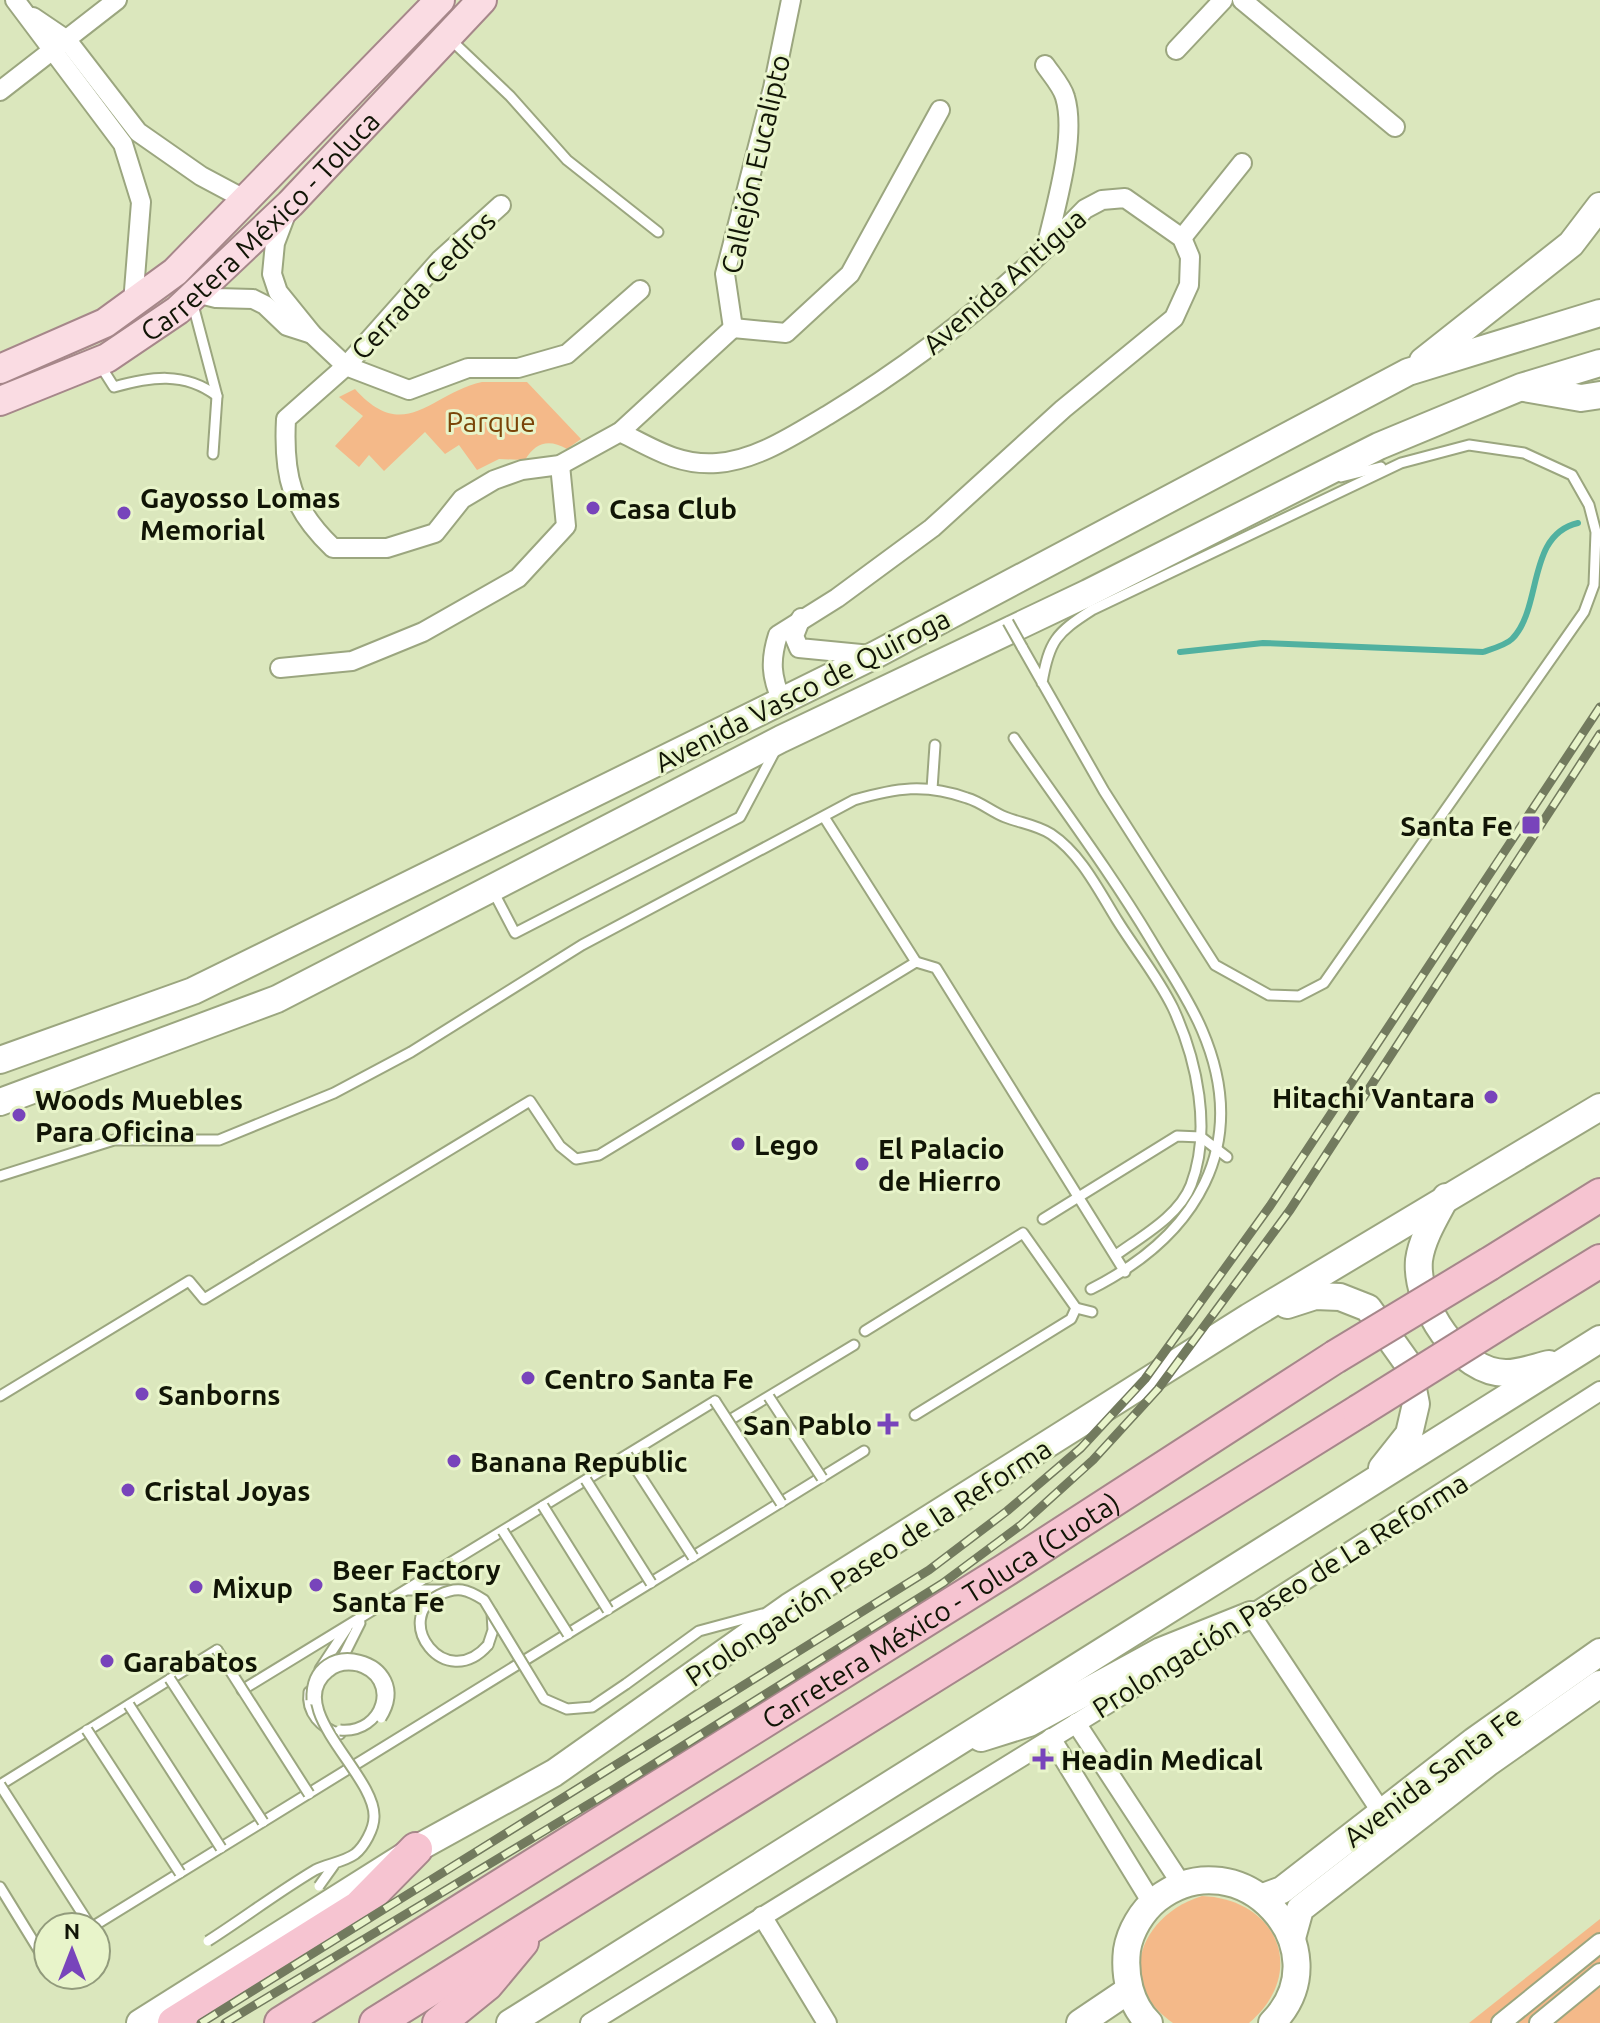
<svg xmlns="http://www.w3.org/2000/svg" width="1600" height="2023" font-family="Ubuntu,sans-serif">
<rect width="100%" height="100%" fill="#dbe7bd"/>
<!-- green -->
<g fill="#f4b989">
<path d="M482,382h45l54,57 -14,10c-18,-10 -31,-7 -42,11l-26,-1 -22,11 -18,-25 -14,9 -20,-22 -41,39 -15,-16 -10,12 -24,-21 28,-30 -24,-19 16,-8c50,56 76,4 127,-7z"/>
<path d="M1202,1896c75,3 107,76 47,127h-76c-59,-40 -33,-108 29,-127z"/>
<path d="M1600,1919v104h-131z"/>
</g>
<g fill="none" stroke-linecap="round" stroke-linejoin="round">
<!-- stream -->
<path stroke="#51b1a0" stroke-width="6" d="M1180,652l83,-9 220,9c9,-3 23,-7 29,-13 31,-31 14,-104 66,-116"/>
<defs>
<g id="lane">
<path d="M450,39l60,57 57,64 91,72"/>
<path d="M192,301l25,95 -4,58"/>
<path d="M100,365l14,22c36,-10 70,-16 103,9"/>
<path d="M1341,477l40,-10"/>
<path d="M1022,647l82,144 111,174 54,30 30,1 25,-13 260,-371 10,-27 2,-53 -7,-27 -17,-30 -48,-22 -55,-8 -68,18 -309,147c-36,23 -43,31 -50,73"/>
<path d="M1014,738c46,67 95,132 137,202 17,29 38,59 51,90 50,116 -6,206 -111,259"/>
<path d="M932,789l3,-44"/>
<path d="M824,817l92,145"/>
<path d="M493,891l22,42 225,-116 36,-68"/>
<path d="M0,1176l114,-36h105l115,-47 77,-41 171,-107 272,-145c42,-12 71,-17 113,-2 14,4 25,14 38,19 15,6 32,8 46,17 30,20 48,57 66,86 18,29 41,57 56,88 24,52 39,122 18,177 -12,31 -49,51 -75,70"/>
<path d="M1043,1219l134,-83 24,1 26,20"/>
<path d="M1076,1308l16,4"/>
<path d="M865,1331l158,-98 53,75 -5,11 -156,96"/>
<path d="M0,1396l189,-115 15,18 326,-198 30,45 16,13 23,-4 317,-193 20,6 189,304"/>
<path d="M728,1421l126,-76"/>
<path d="M407,1590h41"/>
<path d="M488,1645l5,-15 -1,-17"/>
<path d="M340,1663l20,-40"/>
<path d="M320,1669l27,-41"/>
<path d="M626,1684l73,-53 63,-17"/>
<path d="M242,1690l473,-289"/>
<path d="M309,1692c-3,21 12,36 31,42"/>
<path d="M0,1785l217,-135"/>
<path d="M0,1887l43,70 5,-3"/>
<path d="M92,1927l772,-476"/>
</g>
<g id="street">
<path d="M15,0l108,144 18,58 -8,101"/>
<path d="M1242,0l153,127"/>
<path d="M33,17l34,23 71,92 63,44 45,24"/>
<path d="M1176,50l47,-50"/>
<path d="M1045,65c6,9 17,21 20,32 12,40 -10,111 -19,151"/>
<path d="M0,91l117,-91"/>
<path d="M501,205l-61,55 -94,106 -60,53c-3,57 5,89 47,129h54l48,-15 27,-34 32,-19 28,-10 38,-5 60,-33 113,-104"/>
<path d="M286,214l-11,29 -3,31 6,18 34,42 34,32 63,24 59,-22h50l49,-14 73,-64"/>
<path d="M1182,238l60,-75"/>
<path d="M196,293l20,5 37,1 12,6 22,21 25,8"/>
<path d="M733,328l-8,-54 48,-186 18,-88"/>
<path d="M733,328l53,5 64,-59 90,-164"/>
<path d="M620,432c32,16 59,34 97,31 40,-3 77,-28 111,-48 95,-58 181,-126 257,-206l17,-9 23,-2 57,40 8,19 -1,28 -15,33 -111,91 -131,119 -95,70 -59,37c-8,25 -7,42 4,66"/>
<path d="M801,618l-7,18 5,12 72,7"/>
<path d="M280,668l72,-7 71,-29 95,-54 48,-52 -6,-61"/>
<path d="M1251,1615l131,198"/>
<path d="M1243,1620l357,-229"/>
<path d="M1076,1723l106,162"/>
<path d="M1051,1738l101,165"/>
<path d="M762,1916l65,107"/>
<path d="M590,2023l618,-381"/>
<path d="M1501,2023l99,-80"/>
<path d="M1539,2023l61,-50"/>
</g>
<g id="secondary">
<path d="M1423,361l148,-117 29,-38"/>
<path d="M1524,388l57,10 19,-3"/>
<path d="M0,1060l193,-69 682,-336 533,-283 192,-59"/>
<path d="M0,1102l277,-103 504,-260 307,-146 291,-147 142,-59 79,-24"/>
<path d="M1446,1197c-10,19 -24,41 -27,63 -4,44 40,114 88,113 13,0 29,-6 42,-9"/>
<path d="M1287,1305l28,-9 25,1 28,11 40,56 8,40 -7,30 -27,34"/>
<path d="M981,1738l48,-15 132,-72 90,-36"/>
<path d="M1263,1897l19,-7 192,-149 126,-89"/>
<path d="M1292,1938l8,-29 189,-147 111,-78"/>
<path d="M140,2023l276,-174 138,-76 235,-166 460,-290 351,-210"/>
<path d="M510,2023l1090,-684"/>
<path d="M1080,2023l49,-33"/>
<path d="M1149,2023c-19,-19 -25,-47 -22,-73 3,-19 15,-39 30,-51 83,-64 188,50 115,124"/>
</g>
<g id="primary">
<path d="M0,369l105,-46 70,-51 265,-272"/>
<path id="s1" d="M0,401l107,-43 71,-48 112,-106 192,-204"/>
</g>
<g id="highway">
<path d="M1489,1264l111,-69"/>
<path d="M1514,1314l86,-53"/>
<path d="M174,2023l185,-116 57,-58"/>
<path id="s2" d="M281,2023l723,-452 331,-214"/>
<path d="M376,2023l983,-612"/>
<path d="M439,2023l48,-39 35,-42"/>
</g>
</defs>
<!-- lane casing -->
<use href="#lane" stroke="#9ba67f" stroke-width="13"/>
<!-- street casing -->
<use href="#street" stroke="#9ba67f" stroke-width="22"/>
<!-- secondary casing -->
<use href="#secondary" stroke="#9ba67f" stroke-width="30"/>
<!-- primary casing -->
<use href="#primary" stroke="#a6878a" stroke-width="32"/>
<!-- highway casing -->
<use href="#highway" stroke="#a6878a" stroke-width="36"/>
<!-- lane -->
<use href="#lane" stroke="#fff" stroke-width="9"/>
<!-- street -->
<use href="#street" stroke="#fff" stroke-width="18"/>
<!-- secondary -->
<use href="#secondary" stroke="#fff" stroke-width="26"/>
<!-- primary -->
<use href="#primary" stroke="#fadce3" stroke-width="28"/>
<!-- highway -->
<use href="#highway" stroke="#f6c4d1" stroke-width="32"/>
<defs>
<g id="rail">
<path d="M201,2023l728,-453 78,-59 74,-63 64,-69 125,-173 330,-499"/>
<path d="M225,2023l389,-234 329,-206 78,-58 72,-65 65,-71 132,-179 310,-476"/>
</g>
</defs>
<!-- rail casing -->
<use href="#rail" stroke="#727a5e" stroke-width="9"/>
<!-- rail -->
<use href="#rail" stroke="#e8f4ca" stroke-width="6" stroke-dasharray="18" stroke-linecap="butt"/>
<defs>
<g id="lane-bridge">
<path d="M1008,622l14,25"/>
<path d="M769,1397l53,81"/>
<path d="M715,1401l66,102"/>
<path d="M627,1455l66,102"/>
<path d="M586,1480l65,103"/>
<path d="M543,1506l65,104"/>
<path d="M503,1531l65,103"/>
<path d="M488,1645c-43,49 -97,-26 -49,-50 18,-9 28,-6 45,5l60,99 23,10 25,-2 34,-23"/>
<path d="M217,1650l92,144"/>
<path d="M170,1679l93,143"/>
<path d="M312,1700c-3,-70 107,-42 69,18"/>
<path d="M129,1705l92,143"/>
<path d="M87,1730l93,143"/>
<path d="M0,1785l91,142"/>
<path d="M319,1886l15,-21"/>
<path d="M208,1941c36,-23 70,-49 107,-71 12,-6 29,-8 40,-16 9,-7 19,-25 19,-37 2,-42 -91,-109 -45,-145 8,-7 19,-8 29,-6 41,12 26,68 -18,64"/>
</g>
<g id="highway-bridge">
<path d="M1335,1357l154,-93"/>
<path d="M1359,1411l155,-97"/>
</g>
</defs>
<!-- lane-bridge casing -->
<use href="#lane-bridge" stroke="#9ba67f" stroke-width="13" stroke-linecap="butt"/>
<!-- highway-bridge casing -->
<use href="#highway-bridge" stroke="#a6878a" stroke-width="36" stroke-linecap="butt"/>
<!-- lane-bridge -->
<use href="#lane-bridge" stroke="#fff" stroke-width="9"/>
<!-- highway-bridge -->
<use href="#highway-bridge" stroke="#f6c4d1" stroke-width="32"/>
</g>
<!-- markers -->
<g fill="#7844bb" stroke="#e8f4ca" stroke-width="3">
<circle cx="593" cy="508" r="8"/>
<circle cx="124" cy="513" r="8"/>
<rect x="1521" y="815" width="20" height="20" rx="4"/>
<circle cx="1491" cy="1097" r="8"/>
<circle cx="19" cy="1115" r="8"/>
<circle cx="738" cy="1144" r="8"/>
<circle cx="862" cy="1164" r="8"/>
<circle cx="528" cy="1378" r="8"/>
<circle cx="142" cy="1394" r="8"/>
<path d="M884 1412h8v8h8v8h-8v8h-8v-8h-8v-8h8z"/>
<circle cx="454" cy="1461" r="8"/>
<circle cx="128" cy="1490" r="8"/>
<circle cx="316" cy="1585" r="8"/>
<circle cx="196" cy="1587" r="8"/>
<circle cx="107" cy="1661" r="8"/>
<path d="M1039 1747h8v8h8v8h-8v8h-8v-8h-8v-8h8z"/>
</g>
<g text-anchor="middle" dominant-baseline="central" stroke-width="6" stroke-linejoin="round" paint-order="stroke">
<!-- street labels -->
<g font-size="28" fill="#111506" stroke="#e8f4ca">
<text transform="translate(755 164) rotate(-77)">Callejón Eucalipto</text>
<text stroke="none"><textPath href="#s1" startOffset="318">Carretera México - Toluca</textPath></text>
<text transform="translate(1004 281) rotate(-41)">Avenida Antigua</text>
<text transform="translate(423 285) rotate(-46)">Cerrada Cedros</text>
<text transform="translate(802 690) rotate(-27)">Avenida Vasco de Quiroga</text>
<text transform="translate(868 1562) rotate(-33)">Prolongación Paseo de la Reforma</text>
<text transform="translate(1280 1595) rotate(-32)">Prolongación Paseo de La Reforma</text>
<text stroke="none"><textPath href="#s2" startOffset="778">Carretera México - Toluca (Cuota)</textPath></text>
<text transform="translate(1432 1776) rotate(-37)">Avenida Santa Fe</text>
</g>
<!-- park labels -->
<g font-size="28" fill="#7a4408" stroke="#e8f4ca">
<text x="491" y="421">Parque</text>
</g>
<!-- poi labels -->
<g font-size="28" font-weight="bold" fill="#111506" stroke="#e8f4ca" text-anchor="start">
<text x="140" y="497">Gayosso Lomas<tspan x="140" dy="32">Memorial</tspan></text>
<text x="609" y="508">Casa Club</text>
<text x="1513" y="825" text-anchor="end">Santa Fe</text>
<text x="1475" y="1097" text-anchor="end">Hitachi Vantara</text>
<text x="35" y="1099">Woods Muebles<tspan x="35" dy="32">Para Oficina</tspan></text>
<text x="754" y="1144">Lego</text>
<text x="878" y="1148">El Palacio<tspan x="878" dy="32">de Hierro</tspan></text>
<text x="544" y="1378">Centro Santa Fe</text>
<text x="158" y="1394">Sanborns</text>
<text x="872" y="1424" text-anchor="end">San Pablo</text>
<text x="470" y="1461">Banana Republic</text>
<text x="144" y="1490">Cristal Joyas</text>
<text x="332" y="1569">Beer Factory<tspan x="332" dy="32">Santa Fe</tspan></text>
<text x="212" y="1587">Mixup</text>
<text x="123" y="1661">Garabatos</text>
<text x="1061" y="1759">Headin Medical</text>
</g>
</g>
<!-- north arrow -->
<g transform="translate(72 1951)"><circle r="38" fill="#e8f4ca" stroke="#929b7c" stroke-width="2"/>
<path d="M0-6L14 30L0 20L-14 30Z" fill="#7844bb"/>
<text y="-12" font-size="22" font-weight="bold" text-anchor="middle" fill="#111506">N</text>
</g>
</svg>
